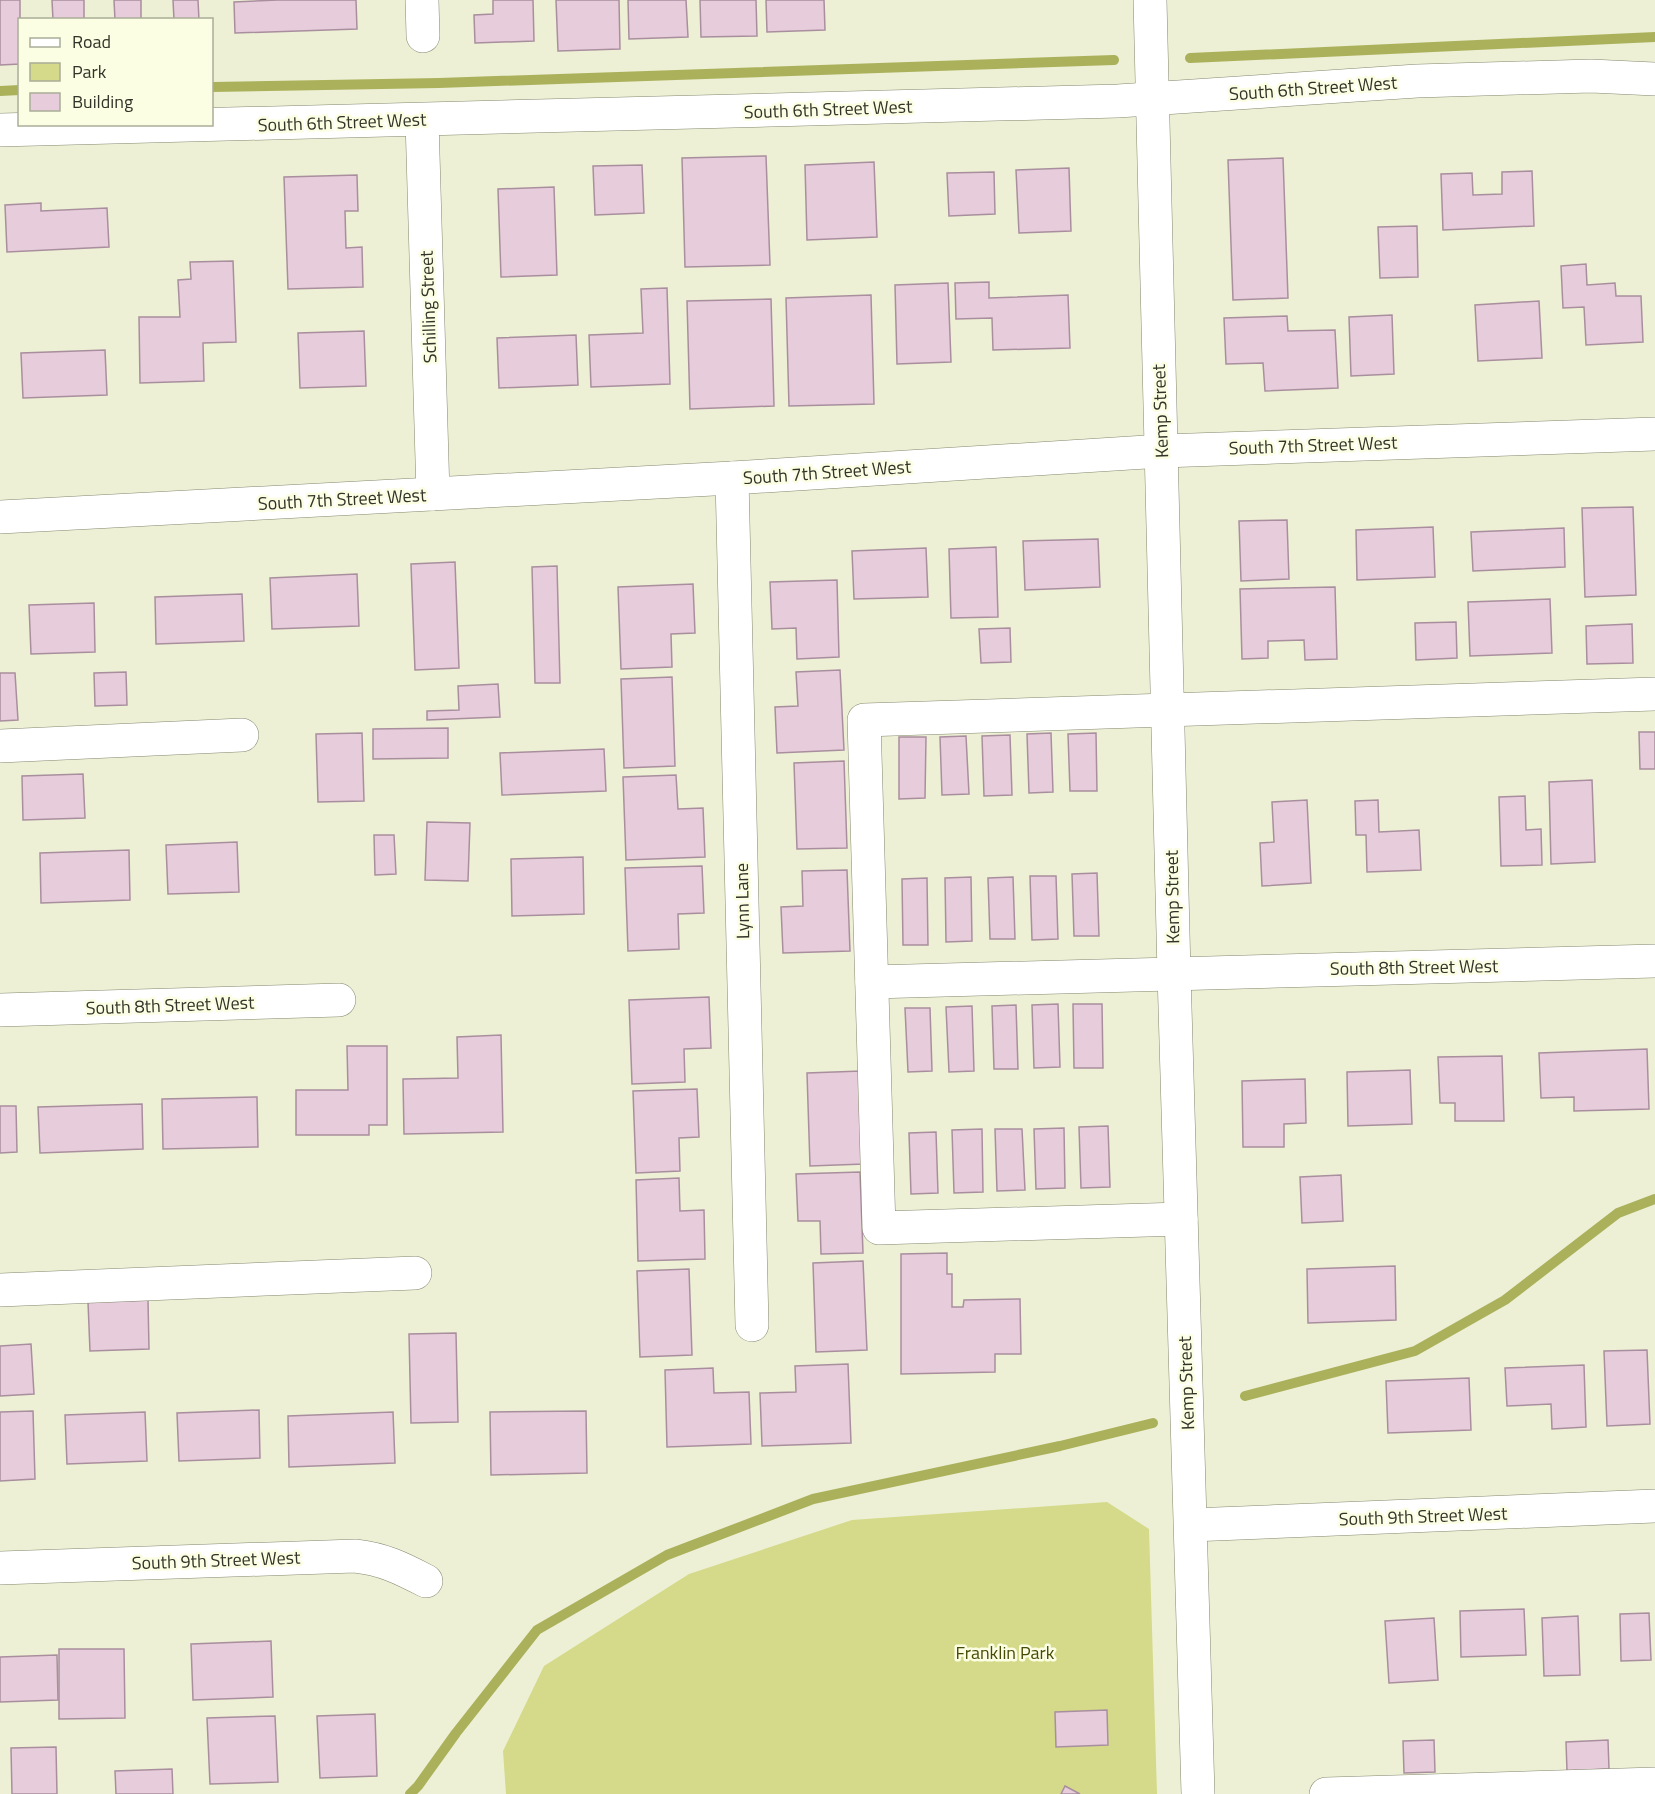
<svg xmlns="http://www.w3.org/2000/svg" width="1655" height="1794" font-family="'Titillium Web',sans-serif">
<rect width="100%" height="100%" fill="#edf0d5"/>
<!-- green -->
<path fill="#d4da89" d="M1107,1502l42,27 8,265h-651l-3,-43 41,-85 145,-92 163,-54z"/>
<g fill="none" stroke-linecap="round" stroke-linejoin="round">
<!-- stream -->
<g stroke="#abb15b" stroke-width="10">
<path d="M1190,58l465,-21"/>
<path d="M212,87l227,-4 675,-23"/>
<path d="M0,91l20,-1"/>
<path d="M1245,1396l170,-45 90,-51 113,-87 37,-14"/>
<path d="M410,1794l8,-8 38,-53 81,-103 130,-75 146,-56 247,-53 93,-23"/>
</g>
</g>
<!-- building -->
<g fill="#e7ccdb" stroke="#a98f9e" stroke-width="1.5">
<path d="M0,0h20v64l-20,1z"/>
<path d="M52,0h32v20h-31z"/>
<path d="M114,0h27v20h-26z"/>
<path d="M173,0h25l1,20h-25z"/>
<path d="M278,0h78l1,29 -122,4 -1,-31z"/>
<path d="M493,0h40l1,41 -59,2 -1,-28 19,-1z"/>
<path d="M556,0h63l1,49 -62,2z"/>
<path d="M628,0h58l2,37 -59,2z"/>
<path d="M700,0h56l1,36 -56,1z"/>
<path d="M766,0h58l1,30 -58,2z"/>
<path d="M766,156l4,109 -85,2 -3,-109z"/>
<path d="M1283,158l5,140 -55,2 -5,-140z"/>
<path d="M874,162l3,75 -70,3 -2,-75z"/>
<path d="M642,165l2,48 -49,2 -2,-49z"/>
<path d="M1069,168l2,63 -52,2 -3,-63z"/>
<path d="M1532,171l2,55 -91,4 -2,-56 31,-1 1,22 29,-1v-22z"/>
<path d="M994,172l1,42 -46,2 -2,-43z"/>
<path d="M357,175l1,36h-13l1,37 16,-1 1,40 -75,2 -4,-112z"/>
<path d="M554,187l3,88 -56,2 -3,-88z"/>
<path d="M41,203v8l66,-3 2,39 -102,5 -2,-47z"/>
<path d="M1417,226l1,51 -38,1 -2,-51z"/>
<path d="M233,261l3,81 -33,1 1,38 -64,2 -1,-66h41l-2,-37 13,-1 -1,-17z"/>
<path d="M1586,264l1,21 28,-2 1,13h25l2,46 -57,3 -2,-38 -21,1 -2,-42z"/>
<path d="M989,282v16l79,-3 2,53 -77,2 -1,-32 -36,1 -1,-36z"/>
<path d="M948,283l3,79 -54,2 -2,-79z"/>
<path d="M667,288l3,96 -79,3 -2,-52 54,-2 -2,-44z"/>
<path d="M871,295l3,109 -85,2 -3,-108z"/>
<path d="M771,299l3,107 -84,3 -3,-108z"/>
<path d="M1539,301l3,57 -64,3 -3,-56z"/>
<path d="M1392,315l2,59 -43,2 -2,-59z"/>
<path d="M1287,316l1,15 47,-1 3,58 -73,3 -2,-28 -37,1 -2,-46z"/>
<path d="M364,331l2,55 -66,2 -2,-55z"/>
<path d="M576,335l2,50 -79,3 -2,-50z"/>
<path d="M105,350l2,45 -84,3 -2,-45z"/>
<path d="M1633,507l3,88 -51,2 -3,-89z"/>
<path d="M1287,520l2,59 -48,2 -2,-60z"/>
<path d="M1433,527l2,50 -78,3 -1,-50z"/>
<path d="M1564,528l1,39 -92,4 -2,-39z"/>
<path d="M1098,539l2,48 -75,3 -2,-49z"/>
<path d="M996,547l2,70 -47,1 -2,-69z"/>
<path d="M926,548l2,49 -74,2 -2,-48z"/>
<path d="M455,562l4,106 -44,2 -4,-106z"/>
<path d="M557,566l3,117h-25l-3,-116z"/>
<path d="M357,574l2,52 -87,3 -2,-51z"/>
<path d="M837,580l2,77 -42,2 -1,-31 -24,1 -2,-47z"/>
<path d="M693,584l2,49 -24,1 1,33 -51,2 -3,-82z"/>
<path d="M1335,587l2,72 -32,1 -1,-20 -36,1v17l-26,1 -2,-70z"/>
<path d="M242,594l2,47 -88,3 -1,-47z"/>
<path d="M1550,599l2,54 -82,3 -2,-54z"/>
<path d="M94,603l1,49 -64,2 -2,-49z"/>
<path d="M1456,622l1,36 -41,2 -1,-37z"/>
<path d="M1632,624l1,39 -46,1 -1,-38z"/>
<path d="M1010,628l1,34 -30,1 -2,-34z"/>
<path d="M840,670l4,80 -67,3 -2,-46 23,-1 -2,-34z"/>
<path d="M126,672l1,33 -32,1 -1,-33z"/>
<path d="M0,673h15l3,47 -18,1z"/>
<path d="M672,677l3,89 -51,2 -3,-89z"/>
<path d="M498,684l2,33 -73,3v-9l32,-1 -1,-24z"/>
<path d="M448,728v30l-75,1v-30z"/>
<path d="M1639,732h16v37h-15z"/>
<path d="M362,733l2,68 -46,1 -2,-68z"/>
<path d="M1051,733l2,59 -24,1 -2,-59z"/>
<path d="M1096,733l1,58h-27l-2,-57z"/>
<path d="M1010,735l2,60 -28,1 -2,-60z"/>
<path d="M966,736l3,58 -27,1 -2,-58z"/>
<path d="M899,737h27l-1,61 -26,1z"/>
<path d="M604,749l2,42 -104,4 -2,-42z"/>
<path d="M844,761l3,87 -50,1 -3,-86z"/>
<path d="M83,774l2,44 -62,2 -1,-44z"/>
<path d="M676,775l2,34 25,-1 2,49 -79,3 -3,-83z"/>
<path d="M1592,780l3,82 -44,2 -2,-82z"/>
<path d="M1525,796l1,34 15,-1 1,36 -41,1 -2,-69z"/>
<path d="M1307,800l4,83 -49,3 -2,-43 14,-1 -2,-40z"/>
<path d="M1378,800l1,32 40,-2 2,40 -54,2 -1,-37h-10l-1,-34z"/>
<path d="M427,822l43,1 -2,58 -43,-1z"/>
<path d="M374,835h20l2,39 -21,1z"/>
<path d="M237,842l2,50 -71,2 -2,-49z"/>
<path d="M129,850l1,50 -89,3 -1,-50z"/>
<path d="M583,857l1,57 -72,2 -1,-57z"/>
<path d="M702,866l2,47 -26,1 1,35 -51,2 -3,-83z"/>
<path d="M847,870l3,81 -67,2 -2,-46 22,-1 -1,-35z"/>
<path d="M1097,873l2,63h-25l-2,-62z"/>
<path d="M1030,876h26l2,63 -26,1z"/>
<path d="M971,877l1,64 -26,1 -1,-64z"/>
<path d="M1013,877l2,62h-25l-2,-61z"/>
<path d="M927,878l1,67h-25l-1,-66z"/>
<path d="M709,997l2,51 -27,1 1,33 -53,2 -3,-84z"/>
<path d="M1058,1004l2,63 -26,1 -2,-63z"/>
<path d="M1073,1004h29l1,64h-29z"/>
<path d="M1016,1005l2,64h-24l-2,-63z"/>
<path d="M972,1006l2,65 -25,1 -3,-65z"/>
<path d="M905,1008h25l2,63 -24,1z"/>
<path d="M501,1035l2,97 -99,2 -1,-55 55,-1 -1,-41z"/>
<path d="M347,1046h40v79h-18v10h-73v-45h52z"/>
<path d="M1647,1049l2,60 -75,2v-14l-33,1 -2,-45z"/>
<path d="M1502,1056l2,65h-49v-18h-15l-2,-46z"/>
<path d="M1410,1070l2,54 -64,2 -1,-54z"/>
<path d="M861,1071l3,93 -54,2 -3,-93z"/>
<path d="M1305,1079l1,44 -22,1v23h-41l-1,-66z"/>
<path d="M697,1089l2,48 -20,1 1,33 -44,2 -3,-82z"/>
<path d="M257,1097l1,50 -95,2 -1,-50z"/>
<path d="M142,1104l1,45 -103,4 -2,-46z"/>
<path d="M0,1106h16l1,46 -17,1z"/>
<path d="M1108,1126l2,61 -29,1 -2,-61z"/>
<path d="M1064,1128l1,60 -29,1 -2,-60z"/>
<path d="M982,1129l1,63 -29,1 -2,-63z"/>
<path d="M995,1129h27l3,61 -28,1z"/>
<path d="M936,1132l2,61 -27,1 -2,-61z"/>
<path d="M860,1172l3,81 -42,1 -1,-33h-22l-2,-47z"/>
<path d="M1341,1175l2,46 -41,2 -2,-46z"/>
<path d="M679,1178l1,33 24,-1 1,49 -67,2 -2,-81z"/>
<path d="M947,1253v21h5v33h11l1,-7 56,-1 1,55h-26v18l-94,2v-120z"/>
<path d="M863,1261l4,89 -51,2 -3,-89z"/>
<path d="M1395,1266l1,54 -88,3 -1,-54z"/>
<path d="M689,1269l3,86 -52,2 -3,-86z"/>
<path d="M148,1300l1,49 -59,2 -2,-49z"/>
<path d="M456,1333l2,89 -47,1 -2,-89z"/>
<path d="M31,1344l3,50 -34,2v-50z"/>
<path d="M1647,1350l3,74 -43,2 -3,-75z"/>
<path d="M848,1364l3,79 -89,3 -2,-53 36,-1 -1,-26z"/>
<path d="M1584,1365l2,62 -34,2 -1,-25 -44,2 -2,-38z"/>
<path d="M713,1368l1,25 35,-1 2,52 -84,3 -2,-77z"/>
<path d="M1469,1378l2,52 -83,3 -2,-52z"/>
<path d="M259,1410l1,48 -81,3 -2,-48z"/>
<path d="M33,1411l2,68 -35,2v-69z"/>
<path d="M586,1411l1,62 -96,2 -1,-63z"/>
<path d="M145,1412l2,49 -80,3 -2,-49z"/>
<path d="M393,1412l2,51 -106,4 -1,-51z"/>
<path d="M1524,1609l2,46 -65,2 -1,-46z"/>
<path d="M1649,1613l2,47 -30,1 -1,-47z"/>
<path d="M1578,1616l2,59 -36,1 -2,-58z"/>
<path d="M1434,1618l4,62 -49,3 -4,-62z"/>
<path d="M271,1641l2,56 -80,3 -2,-56z"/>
<path d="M59,1649h65l1,69 -66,1z"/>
<path d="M57,1655l1,45 -58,2v-45z"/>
<path d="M1107,1710l1,35 -52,2 -1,-35z"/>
<path d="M375,1714l2,62 -57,2 -3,-62z"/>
<path d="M275,1716l3,66 -68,2 -3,-66z"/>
<path d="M1434,1740l1,32 -31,1 -1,-32z"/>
<path d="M1608,1740l1,29 -42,2 -1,-29z"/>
<path d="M56,1747l1,47h-45l-1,-46z"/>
<path d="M172,1769l1,25h-57l-1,-23z"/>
<path d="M1065,1786l15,8h-19z"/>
</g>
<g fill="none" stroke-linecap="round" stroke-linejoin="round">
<defs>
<g id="minor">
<path d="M422,0l1,36"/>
<path d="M1150,0l24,973 24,821"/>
<path d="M422,120l11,374"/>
<path d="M0,130l1118,-29 299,-20 174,-5 64,3"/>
<path d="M732,478l20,847"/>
<path d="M0,517l732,-39 430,-27 493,-17"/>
<path d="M0,746l242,-11"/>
<path d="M872,982l783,-21"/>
<path d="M0,1010l339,-10"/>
<path d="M1181,1219l-302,9 -15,-508 791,-26"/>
<path d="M0,1290l415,-17"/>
<path d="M1191,1525l464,-19"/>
<path d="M0,1568l355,-12c28,3 46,12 71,25"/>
<path d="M1326,1794l329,-10"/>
</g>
</defs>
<!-- minor casing -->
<use href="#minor" stroke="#85886f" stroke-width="34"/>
<!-- minor -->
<use href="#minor" stroke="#fff" stroke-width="33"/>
</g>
<g text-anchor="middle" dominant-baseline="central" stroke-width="5" stroke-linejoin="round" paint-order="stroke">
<!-- street labels -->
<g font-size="18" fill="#323429" stroke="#fbfee2">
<text transform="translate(1313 88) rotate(-4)">South 6th Street West</text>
<text transform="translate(828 109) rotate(-2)">South 6th Street West</text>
<text transform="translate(342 122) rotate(-2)">South 6th Street West</text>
<text transform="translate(428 307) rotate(-92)">Schilling Street</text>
<text transform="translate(1160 411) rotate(-92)">Kemp Street</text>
<text transform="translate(1313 445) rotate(-2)">South 7th Street West</text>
<text transform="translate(827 472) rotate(-4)">South 7th Street West</text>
<text transform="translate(342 499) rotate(-3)">South 7th Street West</text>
<text transform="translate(1172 897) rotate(-91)">Kemp Street</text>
<text transform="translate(742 901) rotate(-91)">Lynn Lane</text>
<text transform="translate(1414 967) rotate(-1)">South 8th Street West</text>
<text transform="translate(170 1005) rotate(-2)">South 8th Street West</text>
<text transform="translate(1186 1383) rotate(-92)">Kemp Street</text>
<text transform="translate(1423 1516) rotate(-2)">South 9th Street West</text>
<text transform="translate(216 1560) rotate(-2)">South 9th Street West</text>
</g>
<!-- park labels -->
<g font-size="18" fill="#474a05" stroke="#fbfee2">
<text x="1005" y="1652">Franklin Park</text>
</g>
</g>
<!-- legend -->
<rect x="18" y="18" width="195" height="108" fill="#fbfee2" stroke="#abad98" stroke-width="1.5"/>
<rect x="30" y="38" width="30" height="9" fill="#ffffff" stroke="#abad98" stroke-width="1.5"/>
<text x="72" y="48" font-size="18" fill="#323429">Road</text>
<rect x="30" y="63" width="30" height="18" fill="#d4da89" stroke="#abad98" stroke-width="1.5"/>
<text x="72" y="78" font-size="18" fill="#323429">Park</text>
<rect x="30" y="93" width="30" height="18" fill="#e7ccdb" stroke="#abad98" stroke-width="1.5"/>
<text x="72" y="108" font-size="18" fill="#323429">Building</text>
</svg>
